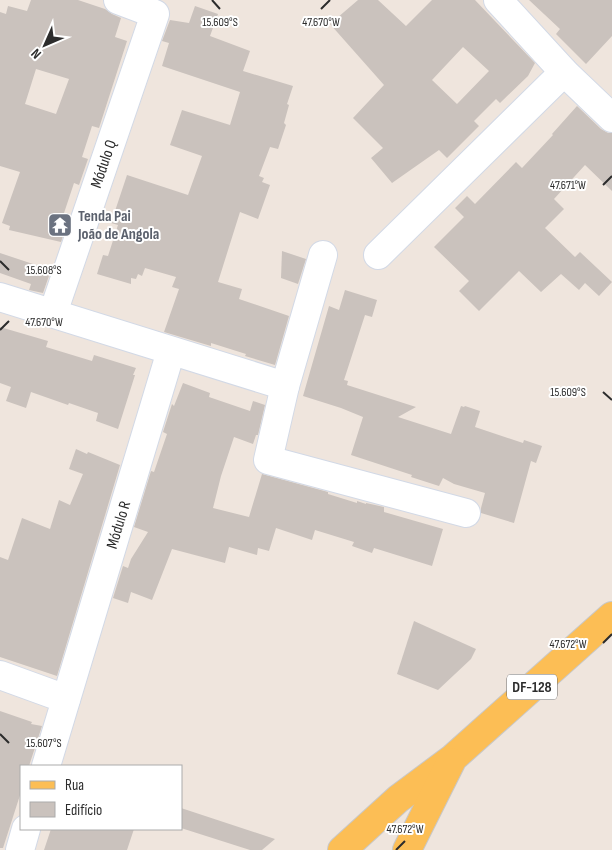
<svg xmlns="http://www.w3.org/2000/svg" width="612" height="850" font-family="'Sofia Sans Condensed',sans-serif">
<rect width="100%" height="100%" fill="#efe5dd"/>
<!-- building -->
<g fill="#cac2bd" fill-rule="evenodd">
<path d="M31,0h47l27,9 7,5 9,4 -6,19 12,4 -28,87 -7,-2 -10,31 6,2 -9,26 -5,-2 -13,39 6,2 -6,18 -52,-12 1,-4 -8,-3 18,-51 -20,-6v-154l6,2 2,-8 19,5zM36,69l33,10 -13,35 -31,-10z"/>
<path d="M358,0h20l28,26 26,-26h43l60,63 -7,13 -28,27 -4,-4 -22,22 5,5 -32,32 -8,-8 -47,33 -21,-25 12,-10 -30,-30 31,-33 -54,-61zM463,47l26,24 -32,33 -25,-24z"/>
<path d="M529,0h83v36l-26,28 -30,-30 4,-5z"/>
<path d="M195,6l23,8 -8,22 40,15 -7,20 50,15 -6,18 2,1 -5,18 2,2 -8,24 -8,-2 -11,29 5,2 -2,4 8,3 -12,34 -18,-7 -22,70 24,7 -3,10 50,17 -14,49 -30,-9 1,-2 -35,-11v3l-47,-14 15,-43 -7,-2 4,-10 -31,-9 -3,8 -4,-2 -2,5 -5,-1v6l-34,-10 6,-19 5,1 10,-31 -7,-2 16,-48 61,20 14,-39 -32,-11 12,-35 48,15 10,-33 -78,-26 7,-23 -7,-2 8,-21 19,3z"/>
<path d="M577,106l24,23 7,4h4v58l-27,-26 -31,34 10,10 -19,19 30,29 5,-5 32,30 -13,14 -14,-13 -6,7 -18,-16 -20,18 -22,-21 -40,40 -20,-20 10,-10 -35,-34 30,-30 -9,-9 12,-12 8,8 41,-42 6,6 31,-33 -1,-1z"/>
<path d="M282,251l24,8 -8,25 -17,-6z"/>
<path d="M0,253l51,17 -8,23 -14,-3 2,-6 -31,-11z"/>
<path d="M345,290l32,10 -5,17 -7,-2 -21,65 4,1 -1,4 69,22 -18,10 53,17 10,-28 3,1 1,-1 15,5 -5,16 48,16 1,-3 18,6 -6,17 -5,-2 -17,62 -33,-10v-5l4,-15 -31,-9 -11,-6 -4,8 -28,-9 1,-2 -61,-20 12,-38 -22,-9 -38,-12 26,-90 10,4z"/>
<path d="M0,327l48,14 -2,6 46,14 2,-6 42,13 -3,7h2l-17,54 -22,-8 2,-8 -29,-10 -1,2 -37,-13 -5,16 -20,-7 5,-14 -11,-4z"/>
<path d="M183,383l27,10 -1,4 41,14 3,-10 12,4 -7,30h-2l-3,9 -19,-7 -13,39 -8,32 36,9 13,-43 66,18v2l29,9v-2l9,3v-1l18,4v5l59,17 -11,37 -58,-18 -2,5 -20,-7 2,-4 -39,-12 -3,10 -36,-12 -7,23 -11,-3 -1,7 -28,-8 -4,16 -53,-14 -20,51 -21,-8 -3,11 -15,-5 10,-32 5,2 3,-9 17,-27 -14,-5 17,-56 3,1 13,-38 -4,-2 9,-28 2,2z"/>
<path d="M76,449l11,5 1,-2 32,13 -63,211 -57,-19v-100l8,3 14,-42 28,11 9,-29 11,5 13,-31 -14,-5z"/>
<path d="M414,621l62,28 -5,10 -33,31 -41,-16z"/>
<path d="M0,711l32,11 -1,2 11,2 -13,40h-8v26l-18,56h-3z"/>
<path d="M181,808l94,31 -13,11h-12l-69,-22z"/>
<path d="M51,829h83l-7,21h-83z"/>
</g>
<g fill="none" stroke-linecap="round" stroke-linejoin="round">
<defs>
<g id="minor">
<path d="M498,0l66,72 48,46"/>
<path d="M323,255l-38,131 -17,74 198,53"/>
<path d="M378,255l186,-183"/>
<path d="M0,297l285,89"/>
<path d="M53,313l102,-299 -37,-14"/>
<path d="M0,675l66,24"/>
<path d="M46,766l125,-415"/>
<path d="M20,850l6,-21"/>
</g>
<g id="major">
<path d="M342,850l56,-51 55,-41 159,-142"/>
<path d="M407,850l44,-88"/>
</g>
</defs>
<!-- minor casing -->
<use href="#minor" stroke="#d2d9e6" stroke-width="30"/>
<!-- major casing -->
<use href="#major" stroke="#c8c8c8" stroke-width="30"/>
<!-- minor -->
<use href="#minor" stroke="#fff" stroke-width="28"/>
<!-- major -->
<use href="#major" stroke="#fcbe55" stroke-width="28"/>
</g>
<!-- ticks -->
<path fill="none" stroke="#2c2c2c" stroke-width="2" d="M212,0l8,9M321,9l9,-9M603,185l9,-9M0,261l9,9M0,330l9,-9M603,392l9,8M603,643l9,-9M0,734l9,9M396,850l9,-9"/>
<!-- icons -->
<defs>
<symbol id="temple-square" viewBox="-11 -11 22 22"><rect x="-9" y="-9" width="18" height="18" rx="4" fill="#6b7280" stroke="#fff"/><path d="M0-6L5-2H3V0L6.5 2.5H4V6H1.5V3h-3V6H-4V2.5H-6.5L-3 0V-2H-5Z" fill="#fff"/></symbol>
</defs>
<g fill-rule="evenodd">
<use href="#temple-square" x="46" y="211" width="28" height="28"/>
</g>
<g text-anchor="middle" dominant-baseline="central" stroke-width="4" stroke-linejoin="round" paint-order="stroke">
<!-- shield labels -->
<rect fill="#fff" stroke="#6b6b6b" stroke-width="1" x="507" y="674.5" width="50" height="25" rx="4"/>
<g font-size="15" font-weight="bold" fill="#2c2c2c">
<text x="532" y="687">DF-128</text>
</g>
<!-- street labels -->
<g font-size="16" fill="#2c2c2c" stroke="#fff">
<text transform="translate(104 164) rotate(-71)">Módulo Q</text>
<text transform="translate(119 525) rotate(-73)">Módulo R</text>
</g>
<!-- worship labels -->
<g font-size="16" font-weight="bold" fill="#5b616d" stroke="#fff" text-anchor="start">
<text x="78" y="216">Tenda Pai<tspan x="78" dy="18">João de Angola</tspan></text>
</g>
</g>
<g font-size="12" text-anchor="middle" fill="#2c2c2c" stroke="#fff" stroke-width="4" stroke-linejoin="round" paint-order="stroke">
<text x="220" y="26">15.609°S</text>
<text x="321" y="26">47.670°W</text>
<text x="568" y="189">47.671°W</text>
<text x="44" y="274">15.608°S</text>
<text x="44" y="326">47.670°W</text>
<text x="568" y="396">15.609°S</text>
<text x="568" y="648">47.672°W</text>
<text x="44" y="747">15.607°S</text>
<text x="405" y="833">47.672°W</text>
</g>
<!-- legend -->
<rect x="20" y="765" width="162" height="65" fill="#ffffff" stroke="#ababab"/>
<rect x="30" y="781" width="25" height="8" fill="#fcbe55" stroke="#ababab"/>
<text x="65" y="790" font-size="15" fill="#2c2c2c">Rua</text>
<rect x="30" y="802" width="25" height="15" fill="#cac2bd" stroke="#ababab"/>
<text x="65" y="815" font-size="15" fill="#2c2c2c">Edifício</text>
<!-- north arrow -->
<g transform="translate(45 45) rotate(225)" stroke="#ffffff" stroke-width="4" paint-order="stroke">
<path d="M0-4L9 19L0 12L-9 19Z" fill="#2c2c2c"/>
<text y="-8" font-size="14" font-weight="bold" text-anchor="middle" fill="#2c2c2c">N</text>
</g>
</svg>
